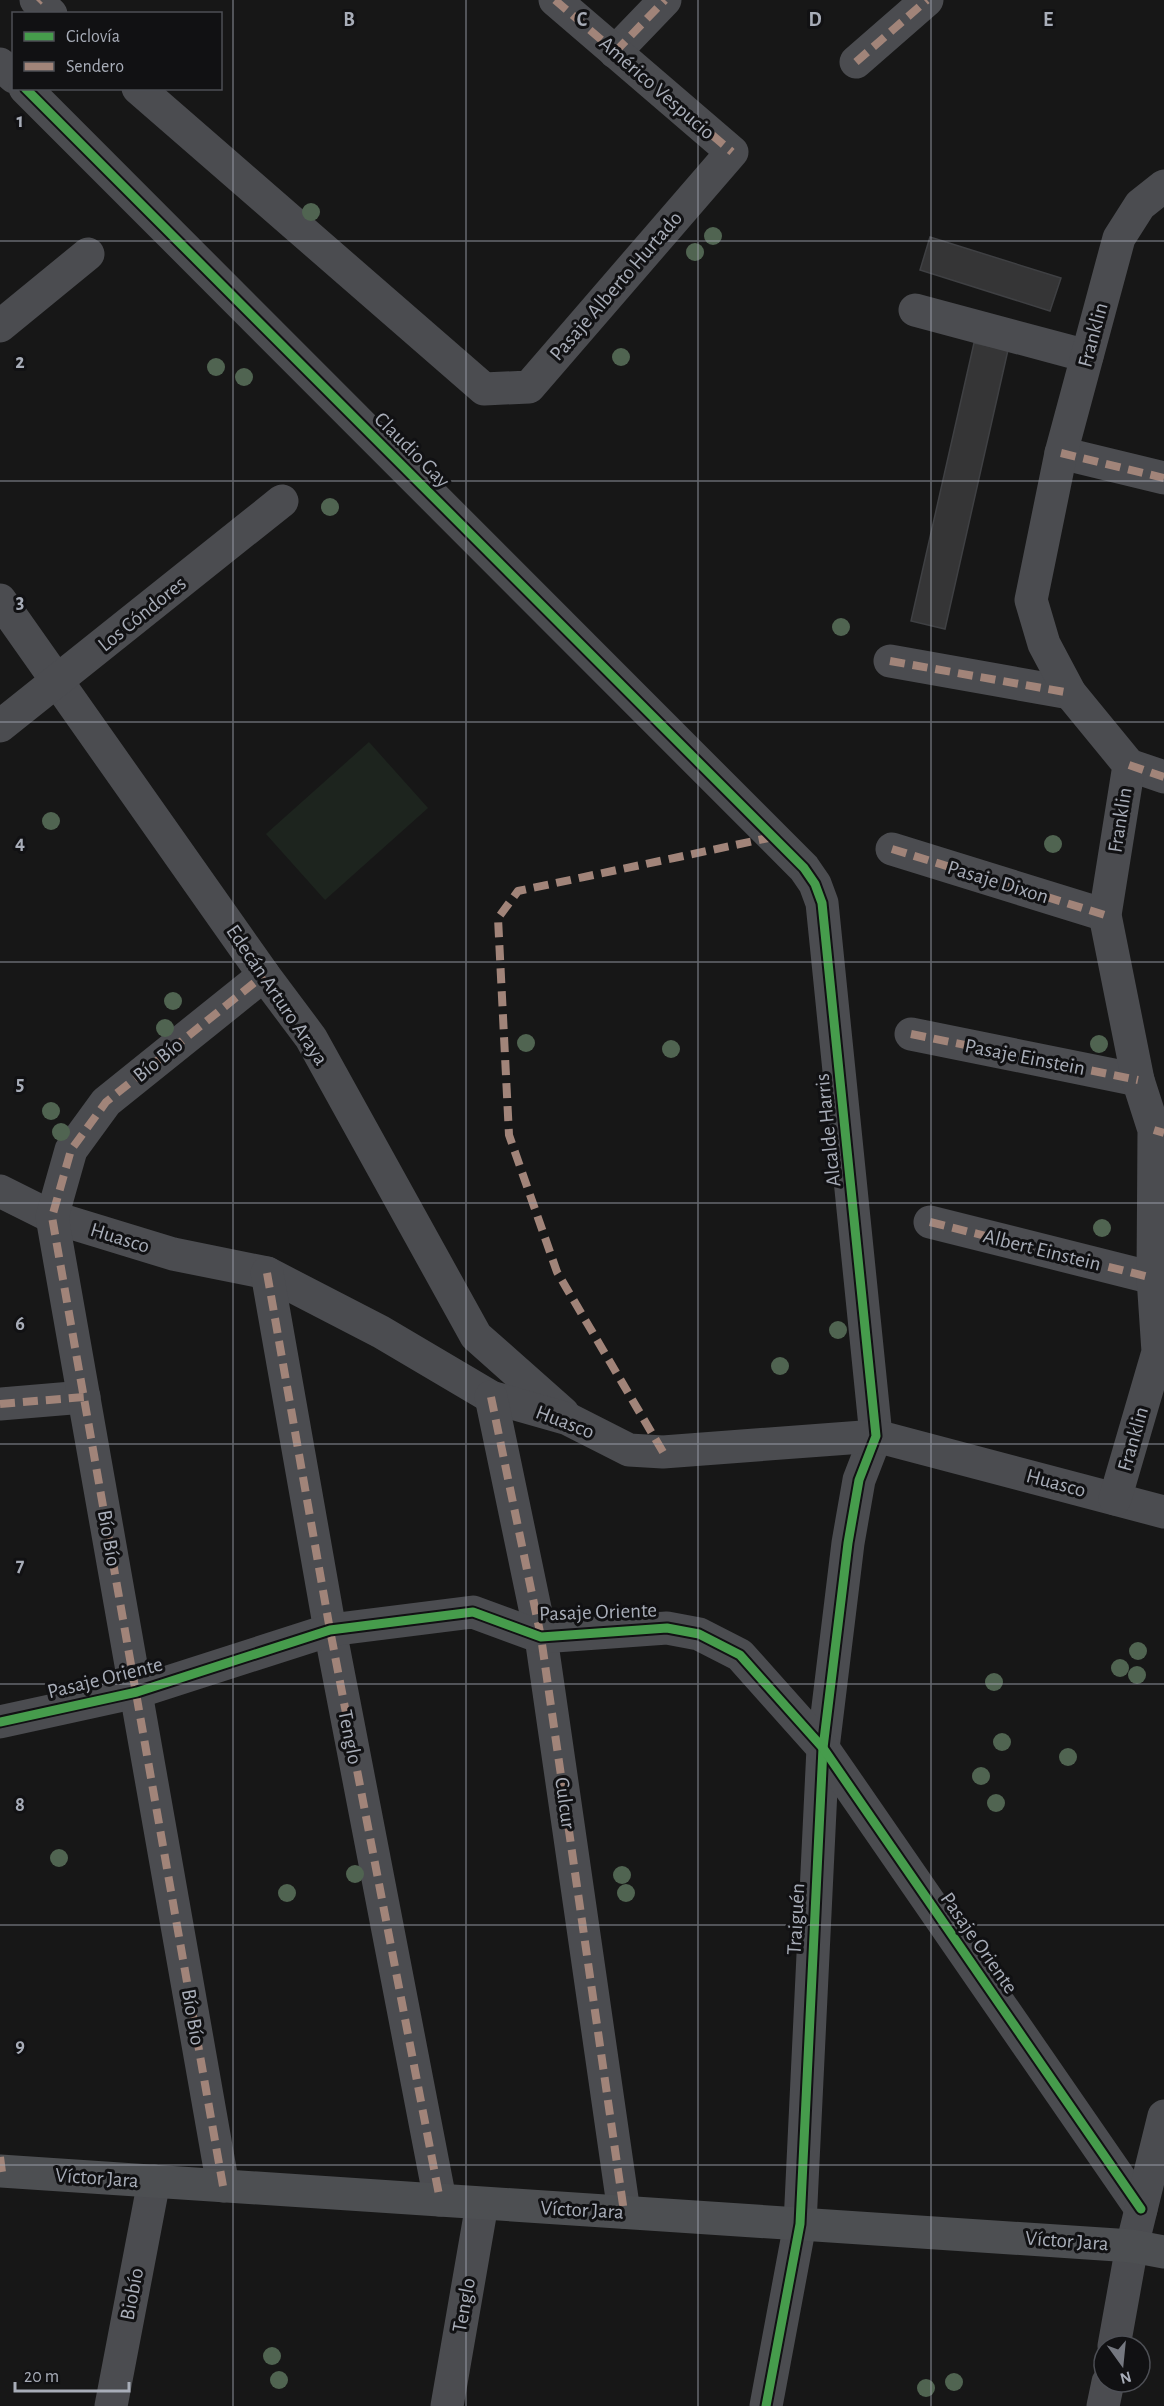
<svg xmlns="http://www.w3.org/2000/svg" width="1164" height="2406" font-family="'Alegreya Sans',sans-serif">
<rect width="100%" height="100%" fill="#171717"/>
<!-- green -->
<path fill="#1d241e" d="M369,742l59,66 -103,92 -59,-66z"/>
<!-- building -->
<g fill="#353536" stroke="#3f4043" stroke-width="1.5">
<path d="M930,237l131,41 -11,33 -130,-41z"/>
<path d="M974,343l34,7 -63,279 -34,-8z"/>
</g>
<g fill="none" stroke-linecap="round" stroke-linejoin="round">
<!-- minor -->
<g stroke="#4b4c50" stroke-width="33">
<path d="M36,0l15,14"/>
<path d="M615,52l50,-52"/>
<path d="M856,62l71,-62"/>
<path d="M0,64l14,13"/>
<path d="M25,88l779,780 11,16 7,19 54,533 -17,44 -11,63 -25,205 -23,476 -34,182"/>
<path d="M138,88l346,301 45,-2 203,-235 -177,-152"/>
<path d="M915,310l172,46"/>
<path d="M0,326l88,-72"/>
<path d="M1061,453l103,25"/>
<path d="M0,600l264,375 47,63 165,298 87,77"/>
<path d="M890,661l180,32"/>
<path d="M0,726l282,-225"/>
<path d="M1129,765l35,12"/>
<path d="M892,849l213,66"/>
<path d="M911,1034l227,46"/>
<path d="M0,1191l52,26 121,37 94,19 114,59 110,65 77,22 61,31 34,2 213,-16 288,76"/>
<path d="M930,1222l223,56"/>
<path d="M267,1273l63,357 110,570"/>
<path d="M491,1397l50,240 83,575"/>
<path d="M0,1404l84,-7"/>
<path d="M1115,1499l43,-147 -5,-74 1,-148 -16,-50 -33,-165 24,-150 -59,-72 -26,-49 -13,-44 30,-147 58,-215 21,-33 24,-19"/>
<path d="M0,1722l137,-30 193,-62 143,-18 68,25 126,-9 32,6 41,21 83,93 318,461"/>
<path d="M223,2186l-171,-969 19,-67 35,-48 158,-127"/>
<path d="M1114,2346l18,-100 32,-130"/>
<path d="M111,2406l43,-225"/>
<path d="M447,2406l35,-202"/>
<path d="M1103,2406l5,-24"/>
</g>
<!-- major -->
<path stroke="#4d4f52" stroke-width="33" d="M0,2171l1132,75 32,6"/>
<!-- quiet -->
<g stroke="#a18479" stroke-width="8" stroke-dasharray="15 8" stroke-linecap="butt">
<path d="M555,0l177,152"/>
<path d="M38,2l2,-2"/>
<path d="M615,52l50,-52"/>
<path d="M856,62l71,-62"/>
<path d="M1061,453l103,25"/>
<path d="M890,661l180,32"/>
<path d="M1129,765l35,12"/>
<path d="M892,849l213,66"/>
<path d="M911,1034l227,46"/>
<path d="M1154,1130l10,3"/>
<path d="M930,1222l223,56"/>
<path d="M267,1273l63,357 110,570"/>
<path d="M491,1397l50,240 83,575"/>
<path d="M0,1404l84,-7"/>
<path d="M663,1452l-106,-180 -48,-137 -11,-217 20,-27 255,-54"/>
<path d="M0,2157l2,15"/>
<path d="M223,2186l-171,-969 19,-67 35,-48 158,-127"/>
</g>
<defs>
<g id="cycleway">
<path d="M25,88l779,780 11,16 7,19 54,533 -17,44 -11,63 -25,205 -23,476 -34,182"/>
<path d="M0,1722l137,-30 193,-62 143,-18 68,25 126,-9 32,6 41,21 83,93 318,461"/>
</g>
</defs>
<!-- cycleway casing -->
<use href="#cycleway" stroke="#111113" stroke-width="13"/>
<!-- cycleway -->
<use href="#cycleway" stroke="#469c4c" stroke-width="9"/>
</g>
<!-- trees -->
<g fill="#506451">
<circle cx="311" cy="212" r="9"/>
<circle cx="713" cy="236" r="9"/>
<circle cx="695" cy="252" r="9"/>
<circle cx="621" cy="357" r="9"/>
<circle cx="216" cy="367" r="9"/>
<circle cx="244" cy="377" r="9"/>
<circle cx="330" cy="507" r="9"/>
<circle cx="841" cy="627" r="9"/>
<circle cx="51" cy="821" r="9"/>
<circle cx="1053" cy="844" r="9"/>
<circle cx="173" cy="1001" r="9"/>
<circle cx="165" cy="1028" r="9"/>
<circle cx="526" cy="1043" r="9"/>
<circle cx="1099" cy="1044" r="9"/>
<circle cx="671" cy="1049" r="9"/>
<circle cx="51" cy="1111" r="9"/>
<circle cx="61" cy="1132" r="9"/>
<circle cx="1102" cy="1228" r="9"/>
<circle cx="838" cy="1330" r="9"/>
<circle cx="780" cy="1366" r="9"/>
<circle cx="1138" cy="1651" r="9"/>
<circle cx="1120" cy="1668" r="9"/>
<circle cx="1137" cy="1675" r="9"/>
<circle cx="994" cy="1682" r="9"/>
<circle cx="1002" cy="1742" r="9"/>
<circle cx="1068" cy="1757" r="9"/>
<circle cx="981" cy="1776" r="9"/>
<circle cx="996" cy="1803" r="9"/>
<circle cx="59" cy="1858" r="9"/>
<circle cx="355" cy="1874" r="9"/>
<circle cx="622" cy="1875" r="9"/>
<circle cx="287" cy="1893" r="9"/>
<circle cx="626" cy="1893" r="9"/>
<circle cx="272" cy="2356" r="9"/>
<circle cx="279" cy="2380" r="9"/>
<circle cx="954" cy="2382" r="9"/>
<circle cx="926" cy="2388" r="9"/>
</g>
<!-- grid -->
<path fill="none" stroke="#a8adb8" stroke-width="1.5" stroke-opacity="0.55" d="M233,0v2406M466,0v2406M698,0v2406M931,0v2406M0,241h1164M0,481h1164M0,722h1164M0,962h1164M0,1203h1164M0,1444h1164M0,1684h1164M0,1925h1164M0,2165h1164"/>
<g text-anchor="middle" dominant-baseline="central" stroke-width="6" stroke-linejoin="round" paint-order="stroke">
<!-- street labels -->
<g font-size="21" fill="#a8adb8" stroke="#111113">
<text transform="translate(657 88) rotate(41)">Américo Vespucio</text>
<text transform="translate(616 286) rotate(-49)">Pasaje Alberto Hurtado</text>
<text transform="translate(1093 335) rotate(-75)">Franklin</text>
<text transform="translate(412 450) rotate(45)">Claudio Gay</text>
<text transform="translate(142 614) rotate(-39)">Los Cóndores</text>
<text transform="translate(1120 820) rotate(-81)">Franklin</text>
<text transform="translate(998 882) rotate(17)">Pasaje Dixon</text>
<text transform="translate(277 995) rotate(56)">Edecán Arturo Araya</text>
<text transform="translate(1025 1057) rotate(11)">Pasaje Einstein</text>
<text transform="translate(158 1060) rotate(-39)">Bío Bío</text>
<text transform="translate(828 1130) rotate(-96)">Alcalde Harris</text>
<text transform="translate(120 1238) rotate(17)">Huasco</text>
<text transform="translate(1042 1250) rotate(14)">Albert Einstein</text>
<text transform="translate(565 1422) rotate(21)">Huasco</text>
<text transform="translate(1133 1439) rotate(-74)">Franklin</text>
<text transform="translate(1056 1483) rotate(15)">Huasco</text>
<text transform="translate(109 1538) rotate(80)">Bío Bío</text>
<text transform="translate(598 1612) rotate(-2)">Pasaje Oriente</text>
<text transform="translate(105 1678) rotate(-14)">Pasaje Oriente</text>
<text transform="translate(350 1737) rotate(79)">Tenglo</text>
<text transform="translate(565 1803) rotate(82)">Culcur</text>
<text transform="translate(796 1919) rotate(-87)">Traiguén</text>
<text transform="translate(979 1943) rotate(55)">Pasaje Oriente</text>
<text transform="translate(193 2017) rotate(80)">Bío Bío</text>
<text transform="translate(97 2178) rotate(4)">Víctor Jara</text>
<text transform="translate(582 2210) rotate(3)">Víctor Jara</text>
<text transform="translate(1067 2241) rotate(4)">Víctor Jara</text>
<text transform="translate(132 2294) rotate(-79)">Biobío</text>
<text transform="translate(464 2305) rotate(-80)">Tenglo</text>
</g>
</g>
<g font-size="20" text-anchor="middle" font-weight="bold" fill="#a8adb8" stroke="#111113" stroke-width="6" stroke-linejoin="round" paint-order="stroke">
<text x="349" y="26">B</text>
<text x="582" y="26">C</text>
<text x="815" y="26">D</text>
<text x="1048" y="26">E</text>
<text x="20" y="127">1</text>
<text x="20" y="368">2</text>
<text x="20" y="608">3</text>
<text x="20" y="849">4</text>
<text x="20" y="1090">5</text>
<text x="20" y="1330">6</text>
<text x="20" y="1571">7</text>
<text x="20" y="1811">8</text>
<text x="20" y="2052">9</text>
</g>
<!-- legend -->
<rect x="12" y="12" width="210" height="78" fill="#111113" stroke="#4d4f55" stroke-width="1.5"/>
<rect x="24" y="32" width="30" height="9" fill="#469c4c" stroke="#4d4f55" stroke-width="1.5"/>
<text x="66" y="42" font-size="18" fill="#a8adb8">Ciclovía</text>
<rect x="24" y="62" width="30" height="9" fill="#a18479" stroke="#4d4f55" stroke-width="1.5"/>
<text x="66" y="72" font-size="18" fill="#a8adb8">Sendero</text>
<!-- north arrow -->
<g transform="translate(1122 2364) rotate(165)"><circle r="28" fill="#111113" stroke="#4d4f55" stroke-width="1.5"/>
<path d="M0-4.5L10 22L0 15L-10 22Z" fill="#757880"/>
<text y="-9" font-size="16" font-weight="bold" text-anchor="middle" fill="#a8adb8">N</text>
</g>
<!-- scale -->
<path d="M15 2382v9h114v-9" fill="none" stroke="#a8adb8" stroke-width="3"/>
<text x="24" y="2382" font-size="18" fill="#a8adb8" stroke="#111113" stroke-width="4.5" paint-order="stroke">20 m</text>
</svg>
